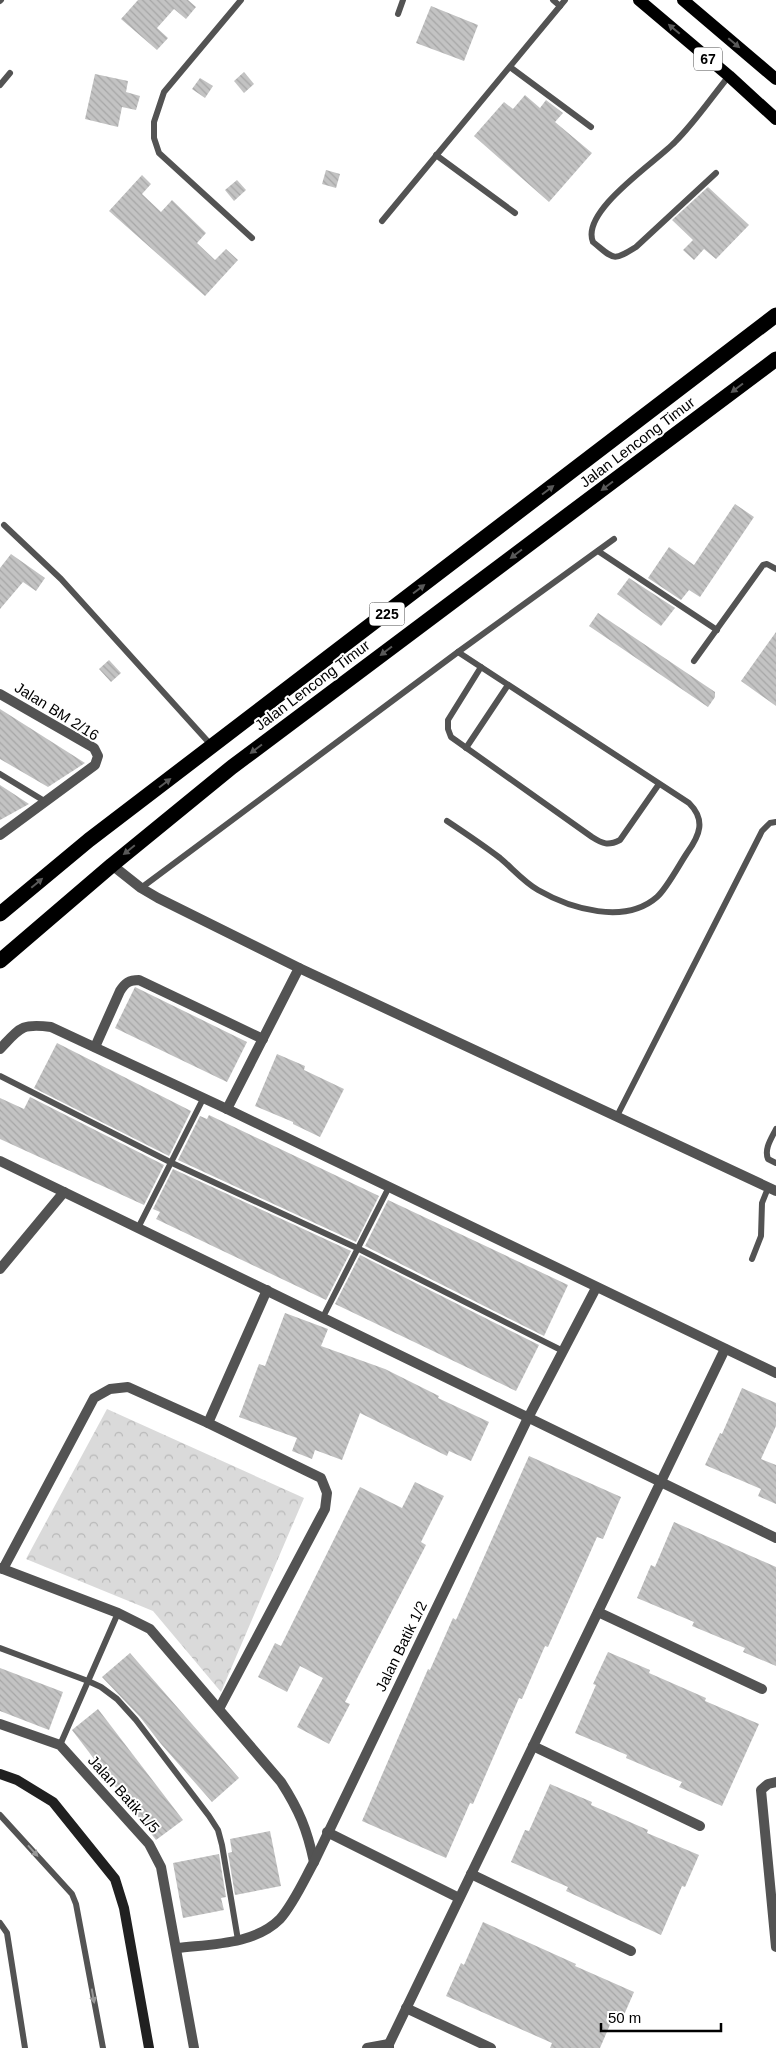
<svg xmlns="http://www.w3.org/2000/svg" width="776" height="2048" font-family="Arial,sans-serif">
<defs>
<pattern id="park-crowns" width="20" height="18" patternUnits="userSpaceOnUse" patternTransform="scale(1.25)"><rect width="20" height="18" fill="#dadada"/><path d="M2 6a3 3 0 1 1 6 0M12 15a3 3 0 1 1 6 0" fill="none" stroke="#b9b9b9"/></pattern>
<pattern id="building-back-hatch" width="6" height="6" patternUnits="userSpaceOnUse" patternTransform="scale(1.25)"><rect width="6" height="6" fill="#c3c3c3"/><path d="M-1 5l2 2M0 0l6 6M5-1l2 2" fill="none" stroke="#a6a6a6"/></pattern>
</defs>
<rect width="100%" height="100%" fill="#fff"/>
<!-- park -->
<path fill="url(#park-crowns)" d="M107,1409l197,89 -83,194 -68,-81 -127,-52z"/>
<!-- building -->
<g fill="url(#building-back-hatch)">
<path d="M138,0h50l8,7 -10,12 -12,-10 -17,19 11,10 -11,12 -36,-31z"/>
<path d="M431,6l47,19 -14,36 -48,-18z"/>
<path d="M244,72l10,12 -10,9 -10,-12z"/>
<path d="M95,74l33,7 -2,11 14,4 -4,14 -14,-3 -4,20 -33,-8z"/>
<path d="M200,78l13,8 -8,12 -13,-9z"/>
<path d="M525,95l15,13 6,-8 17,13 -8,9 37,31 -43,49 -75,-66 30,-34 9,7z"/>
<path d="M326,170l14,4 -4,14 -14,-4z"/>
<path d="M142,175l9,9 -9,10 19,18 11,-12 34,33 -9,10 18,17 11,-11 12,11 -33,36 -96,-85z"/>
<path d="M237,180l9,10 -12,11 -9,-11z"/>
<path d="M708,187l41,38 -33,34 -12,-10 -10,11 -11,-10 10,-10 -21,-20z"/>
<path d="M735,504l19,13 -54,80 -11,-7 -8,10 -33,-22 21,-31 25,18z"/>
<path d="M11,554l34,24 -9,13 -13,-9 -23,27v-41z"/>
<path d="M629,578l46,30 -14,18 -44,-32z"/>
<path d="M598,613l117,79v5l-7,10 -119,-81z"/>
<path d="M776,632v74l-35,-25z"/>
<path d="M109,660l12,13 -10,9 -12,-13z"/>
<path d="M0,709l85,54 -37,24 -48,-28z"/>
<path d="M0,785l29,19 -29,16z"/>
<path d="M135,987l112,55 -20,40 -112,-54z"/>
<path d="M57,1043l134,68 -22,45 -135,-68z"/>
<path d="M277,1054l28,12 -1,4 40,19 -24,48 -27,-13v-2l-38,-16z"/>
<path d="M30,1097l134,68 -20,40 -144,-66v-41l24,11z"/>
<path d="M209,1115l170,81 -23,46 -178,-82 22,-44 7,3z"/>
<path d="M173,1169l178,82 -25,49 -170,-81 4,-7 -7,-3z"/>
<path d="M388,1200l180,85 -24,51 -179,-90z"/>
<path d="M360,1255l179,90 -23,46 -181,-87z"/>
<path d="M285,1313l43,16 -7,17 64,23 54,27 -1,2 51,24 -18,39 -22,-10 -2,5 -87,-43 -18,47 -27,-10 -3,9 -20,-8 5,-13 -58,-21 20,-53 6,2z"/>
<path d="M742,1388l34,15v23l-15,33 15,6v39l-18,-8 3,-7 -56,-24 15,-32 2,1z"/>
<path d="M529,1456l92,41 -18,42 -6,-2 -49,110 -3,-1 -23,53 -3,-1 -46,106 -3,-1 -24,55 -84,-37 66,-152 2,1 23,-52 3,2z"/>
<path d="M415,1482l29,14 -23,46 5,3 -81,157 5,2 -21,40 -32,-17 26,-49 -23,-12 -13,26 -29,-15 17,-34 6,3 79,-159 42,21z"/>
<path d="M674,1522l102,45v99l-33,-14 2,-4 -53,-22 2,-4 -57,-24 14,-33 4,2z"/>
<path d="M608,1652l42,18 -1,3 57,25 -1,3 54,23 -37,82 -43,-19 3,-5 -56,-24 1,-3 -52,-22 21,-48 -3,-1z"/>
<path d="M130,1653l109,125 -27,24 -51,-58 -21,-27 -38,-40z"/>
<path d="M0,1668l63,24 -14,38 -49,-19z"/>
<path d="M98,1709l85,111 -27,20 -84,-110z"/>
<path d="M550,1784l42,18 -1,3 57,25 -1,3 52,22 -14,32 -3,-1 -21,49 -95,-44 2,-4 -57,-25 14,-32 4,1z"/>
<path d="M270,1831l11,55 -46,9 -7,-42 4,-1 -2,-13z"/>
<path d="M219,1854l7,43 -5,1 3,12 -41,8 -10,-55z"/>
<path d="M483,1922l93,42 -1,2 59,26 -14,32 -8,-4 -12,28h-50l2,-5 -106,-47 15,-33 3,2z"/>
</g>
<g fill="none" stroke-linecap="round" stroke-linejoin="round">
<!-- lane -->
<g stroke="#535353" stroke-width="6">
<path d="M241,0l-77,92 -10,30v16l5,15 93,85"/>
<path d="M553,0l7,6"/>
<path d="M0,1l1,-1"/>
<path d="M398,14l5,-14"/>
<path d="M510,67l81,60"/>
<path d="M0,85l10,-12"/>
<path d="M436,155l79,58"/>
<path d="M716,173l-80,74c-24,15 -22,12 -43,-5 -13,-31 63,-80 82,-100 20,-20 36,-44 54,-66"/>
<path d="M382,221l183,-221"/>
<path d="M4,525l57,54 151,167"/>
<path d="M598,551l119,79"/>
<path d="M694,661l69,-96 4,-1 9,5"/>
<path d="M481,667l-33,53v9l3,8 141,100c11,7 16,9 28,3l39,-56"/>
<path d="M466,748l42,-63"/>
<path d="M0,774l46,28"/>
<path d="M447,821c18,12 36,24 53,37 12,10 24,24 38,32 33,19 87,35 119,7 10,-9 22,-32 30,-44 13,-18 19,-33 2,-50l-231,-151"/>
<path d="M141,888l317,-236 156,-113"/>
<path d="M0,1076l172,87 185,85 206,103"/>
<path d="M617,1116l145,-285 8,-8 6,-1"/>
<path d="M776,1129c-5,10 -12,20 -8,30l8,4"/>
<path d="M138,1228l65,-129"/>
<path d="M752,1259l9,-23 1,-33 6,-15"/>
<path d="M323,1317l66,-130"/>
<path d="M0,1648l88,33 13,6 16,12 19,21 73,96 9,14 4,15 16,95"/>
<path d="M60,1745l58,-132"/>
<path d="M0,1815l72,79 4,10 27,144"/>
<path d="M0,1923l7,10 18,115"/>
</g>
<!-- street -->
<g stroke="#535353" stroke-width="10">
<path d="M0,694l94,54 4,8 -3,9 -95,70"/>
<path d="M112,865l29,23 17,10 141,70 477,223"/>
<path d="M95,1047l25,-56c5,-8 9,-11 19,-11l124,59"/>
<path d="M0,1049c20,-21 21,-26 51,-22l176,82 549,264"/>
<path d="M227,1109l72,-141"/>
<path d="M0,1161l776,377"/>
<path d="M0,1269l64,-77"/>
<path d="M208,1423l59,-133"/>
<path d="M0,1568l118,45 32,16 131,153c18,28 26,47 33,80"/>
<path d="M3,1569l91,-171 16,-9 18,-2 80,36 113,55 6,15 -2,16 -106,200"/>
<path d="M598,1612l164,77"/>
<path d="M0,1724l60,21 89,99 12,23 33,181"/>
<path d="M533,1746l167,80"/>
<path d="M776,1782l-8,2 -7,6 15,157"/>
<path d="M327,1832l132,66"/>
<path d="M471,1874l160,77"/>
<path d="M177,1948c34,-4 77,-3 103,-29 14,-16 24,-39 34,-57l214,-444 68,-130"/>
<path d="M406,2008l85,40"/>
<path d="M367,2048l22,-4"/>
<path d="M389,2048v-4l336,-695"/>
</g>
<!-- secondary -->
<path stroke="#202020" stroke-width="10" d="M0,1774l17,6 36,22 62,77 9,29 25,140"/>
<!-- primary -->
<g stroke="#000" stroke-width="12">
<path d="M639,0l90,76 47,43"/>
<path d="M683,0l93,79"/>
</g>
<!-- highway -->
<g stroke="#000" stroke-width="15">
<path d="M0,914l89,-74 687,-525"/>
<path d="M0,961l112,-96 120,-98 544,-408"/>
</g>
</g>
<!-- one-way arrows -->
<defs><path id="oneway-solid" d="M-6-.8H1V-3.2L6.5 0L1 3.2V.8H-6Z" transform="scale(1.25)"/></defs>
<g fill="#595959">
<use href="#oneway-solid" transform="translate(674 29) rotate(-140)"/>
<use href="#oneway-solid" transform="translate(734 43) rotate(40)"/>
<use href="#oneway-solid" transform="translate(737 388) rotate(143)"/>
<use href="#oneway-solid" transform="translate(607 486) rotate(143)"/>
<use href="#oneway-solid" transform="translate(548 490) rotate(-37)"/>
<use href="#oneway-solid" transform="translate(516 554) rotate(143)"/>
<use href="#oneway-solid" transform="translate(419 589) rotate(-37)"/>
<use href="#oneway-solid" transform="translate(386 651) rotate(143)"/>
<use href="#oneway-solid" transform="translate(256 749) rotate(143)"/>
<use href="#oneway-solid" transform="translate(165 783) rotate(-37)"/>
<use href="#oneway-solid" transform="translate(129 850) rotate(141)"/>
<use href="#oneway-solid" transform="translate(37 883) rotate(-40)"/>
</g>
<g fill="#989898">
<use href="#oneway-solid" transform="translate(33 1851) rotate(48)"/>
<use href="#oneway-solid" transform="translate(93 1996) rotate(80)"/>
</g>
<g text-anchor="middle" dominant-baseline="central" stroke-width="4" stroke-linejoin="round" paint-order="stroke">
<!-- shield labels -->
<g fill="#fff" stroke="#4c4c4c" stroke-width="1">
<rect x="694" y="47.5" width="28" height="23" rx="4"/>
<rect x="369.5" y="602.5" width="35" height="23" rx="4"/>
</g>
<g font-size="14" font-weight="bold" fill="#000">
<text x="708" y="59">67</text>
<text x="387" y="614">225</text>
</g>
<!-- street labels -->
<g font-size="15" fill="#000" stroke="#fff">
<text transform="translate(637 442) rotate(-37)">Jalan Lencong Timur</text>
<text transform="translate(312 685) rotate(-37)">Jalan Lencong Timur</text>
<text transform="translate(57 711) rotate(32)">Jalan BM 2/16</text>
<text transform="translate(401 1646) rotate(-64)">Jalan Batik 1/2</text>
<text transform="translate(124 1794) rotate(48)">Jalan Batik 1/5</text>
</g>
</g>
<!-- scale -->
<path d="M601 2023v8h120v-8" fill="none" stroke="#000000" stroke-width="2.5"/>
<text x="608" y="2023" font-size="15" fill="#000000" stroke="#ffffff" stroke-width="4" paint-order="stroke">50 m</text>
</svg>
